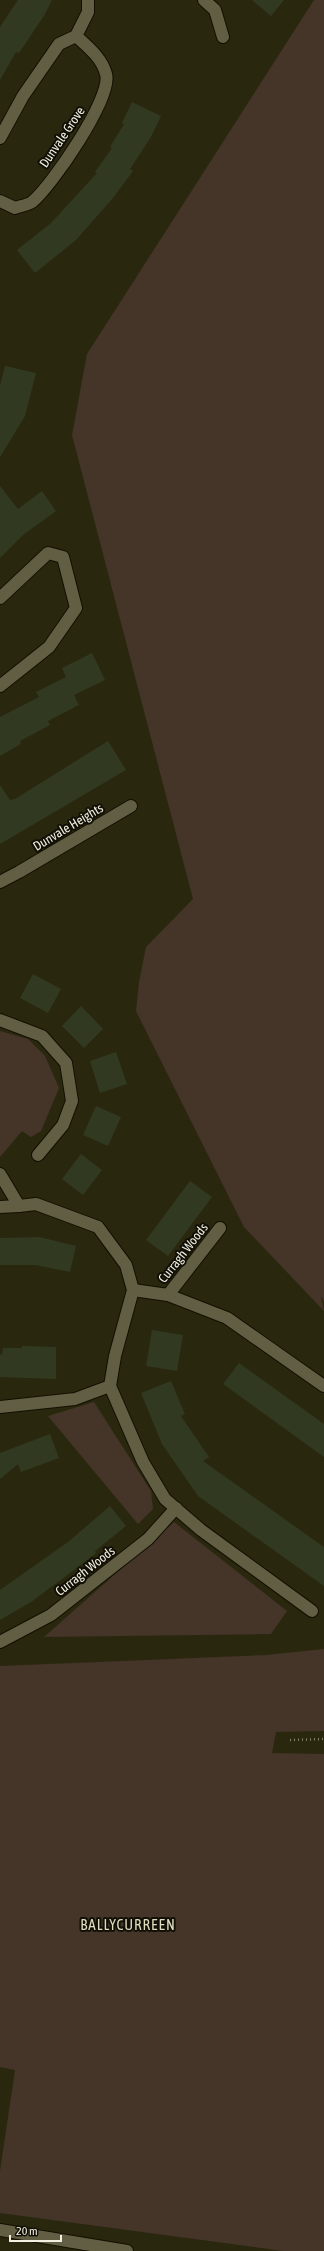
<svg xmlns="http://www.w3.org/2000/svg" width="324" height="2251" font-family="'Asap Condensed',sans-serif">
<rect width="100%" height="100%" fill="#2a270f"/>
<!-- green -->
<g fill="#453428">
<path d="M314,0h10v1302l-3,-6 3,15 -80,-84 -108,-216 3,-29 7,-35 47,-48 -121,-464 15,-81z"/>
<path d="M0,1031l28,8 17,17 14,32 -18,43 -10,6 -9,-6 -22,26z"/>
<path d="M94,1402l57,89 2,18 -15,15 -90,-108z"/>
<path d="M174,1522l113,89 -16,23 -227,3z"/>
<path d="M324,1649v82l-48,1 -4,21 52,1v497h-41l-283,-38v-42l15,-101 -15,-3v-401l266,-11z"/>
</g>
<!-- building -->
<g fill="#313a20">
<path d="M18,0h34l-7,14 -26,39 -3,-1 -16,28v-53z"/>
<path d="M252,0h32l-13,16z"/>
<path d="M132,102l29,14 -10,21 -21,32 3,2 -20,27 -37,42 -41,33 -18,-23 34,-27 46,-50 -2,-1 17,-24 -2,-1 14,-23 -2,-1z"/>
<path d="M5,366l31,7 -11,43 -25,41v-71z"/>
<path d="M0,486l18,23 24,-18 14,20 -33,24 -23,23z"/>
<path d="M92,653l13,27 -31,15 5,10 -31,16 2,4 -30,16 1,3 -21,12v-39l39,-20 -3,-5 30,-15 -4,-9z"/>
<path d="M108,741l18,29 -126,74v-59l10,15 5,-1z"/>
<path d="M33,974l28,15 -13,24 -28,-15z"/>
<path d="M81,1006l22,23 -19,19 -22,-22z"/>
<path d="M116,1052l11,32 -27,9 -10,-32z"/>
<path d="M96,1106l25,11 -13,29 -25,-11z"/>
<path d="M81,1154l21,16 -19,25 -21,-16z"/>
<path d="M190,1181l22,16 -44,59 -22,-16z"/>
<path d="M39,1237l37,9 -6,26 -35,-7h-35v-27z"/>
<path d="M152,1330l31,5 -6,36 -31,-5z"/>
<path d="M22,1346l34,1v32l-56,-2v-23l2,1 1,-7h19z"/>
<path d="M239,1363l85,61v33l-101,-73z"/>
<path d="M171,1381l14,33 -4,2 28,41 -6,4 121,86v39l-126,-90 -36,-52 -21,-51z"/>
<path d="M50,1434l9,24 -38,14 -3,-8 -18,15v-26z"/>
<path d="M110,1506l16,20 -31,25 1,2 -26,20 -39,29 -31,18v-30l68,-48z"/>
</g>
<g fill="none" stroke-linecap="round" stroke-linejoin="round">
<defs>
<g id="minor">
<path d="M204,0l11,10 8,27"/>
<path d="M0,138l23,-42 36,-52 17,-8 12,-24v-12"/>
<path d="M0,201l15,7c5,-2 13,-3 17,-6 19,-15 81,-105 74,-128 -4,-16 -18,-27 -30,-38"/>
<path d="M0,598l48,-45 15,4 13,51 -27,39 -49,39"/>
<path d="M0,882l19,-10 112,-66"/>
<path d="M0,1020l42,16 24,27 6,38 -9,24 -25,30"/>
<path d="M0,1174l19,32 17,-2 62,23 28,38 7,25 -18,66 -5,30 33,76 22,37 36,31 111,81"/>
<path d="M0,1207l19,-1"/>
<path d="M133,1290l35,5 59,23 97,68"/>
<path d="M168,1295l52,-67"/>
<path d="M0,1407l75,-8 35,-13"/>
<path d="M0,1642l51,-27 97,-76 28,-31"/>
<path d="M0,2230l127,21"/>
</g>
</defs>
<!-- minor casing -->
<use href="#minor" stroke="#130f00" stroke-width="14"/>
<!-- path -->
<path stroke="#817f6b" stroke-width="2.5" stroke-dasharray="1 3" stroke-linecap="butt" d="M290,1740l34,-1"/>
<!-- minor -->
<use href="#minor" stroke="#615e44" stroke-width="12"/>
</g>
<g text-anchor="middle" dominant-baseline="central" stroke-width="4" stroke-linejoin="round" paint-order="stroke">
<!-- street labels -->
<g font-size="13" fill="#f1f0e1" stroke="#110f06">
<text transform="translate(62 137) rotate(-56)">Dunvale Grove</text>
<text transform="translate(68 827) rotate(-31)">Dunvale Heights</text>
<text transform="translate(183 1253) rotate(-52)">Curragh Woods</text>
<text transform="translate(85 1571) rotate(-38)">Curragh Woods</text>
</g>
<!-- quarter labels -->
<g font-size="15" letter-spacing="1" fill="#e0ddbf" stroke="#110f06">
<text x="128" y="1924">BALLYCURREEN</text>
</g>
</g>
<!-- scale -->
<path d="M10 2235v6h51v-6" fill="none" stroke="#f1f0e1" stroke-width="2"/>
<text x="16" y="2235" font-size="12" fill="#f1f0e1" stroke="#110f06" stroke-width="3" paint-order="stroke">20 m</text>
</svg>
